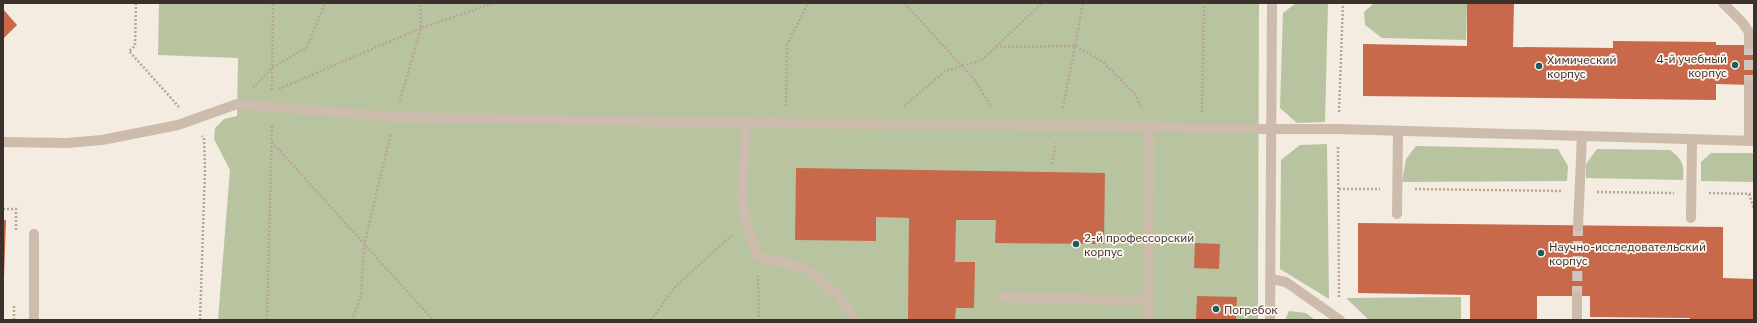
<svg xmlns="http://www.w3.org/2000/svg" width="1757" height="323" font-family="'IBM Plex Sans',sans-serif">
<rect width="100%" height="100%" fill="#f4ebe1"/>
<!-- green -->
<g fill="#b8c4a0">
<path d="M159,3h1100l-1,317h-1040l12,-150 -16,-31 1,-11 9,-9 13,-3 1,-58 -80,-3z"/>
<path d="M1296,3h32l-3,119 -28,1 -17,-15 3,-95z"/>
<path d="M1374,3h93l-1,37 -84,-2 -17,-13 -1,-13z"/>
<path d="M1327,144l2,155 -49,-30 1,-109 19,-15z"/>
<path d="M1416,146l142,3 10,17 -1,15 -165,1 4,-23z"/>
<path d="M1597,149l73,1c13,10 14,14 13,30l-97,-2v-14z"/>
<path d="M1711,153h43v29l-53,-1v-19z"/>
<path d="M1461,297v23h-92l-23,-22z"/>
<path d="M1289,311l17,2 9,7h-30z"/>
</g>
<!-- building -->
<g fill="#c8694b">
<path d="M1467,3h47l-1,44 100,1v-7l103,1v3h38v40l-38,-1v16l-353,-4v-52l104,2z"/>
<path d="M3,9l14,16 -14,14z"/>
<path d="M796,168l309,5 -1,71 -109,-1 1,-23h-40l-1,42h20l-1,46h-18l-1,12h-47l1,-102 -33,-1v24l-81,-1z"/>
<path d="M3,220h3l-2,58h-1z"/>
<path d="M1358,223l365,4v51l31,1v41h-64v-2l-100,-1v-21h-53v24h-67v-25l-112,-2z"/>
<path d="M1195,243l25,1 -1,25 -25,-1z"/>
<path d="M1197,296l40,1 -1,23h-40z"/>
</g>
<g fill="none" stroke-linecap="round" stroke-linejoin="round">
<!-- minor-tunnel -->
<g stroke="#cfc6bd" stroke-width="10" stroke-dasharray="10 5" stroke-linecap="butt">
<path d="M1749,85v-40"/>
<path d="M1577,296l1,-70"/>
</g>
<!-- path -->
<g stroke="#b9a596" stroke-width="2.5" stroke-dasharray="2 2" stroke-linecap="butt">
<path d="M136,3l-1,43 -6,5 50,56"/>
<path d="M904,3l71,77 16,27"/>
<path d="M996,47l80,-1 27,16 32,32 7,15"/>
<path d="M253,88l19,-20 35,-21 18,-44"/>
<path d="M279,89l142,-61 73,-25"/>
<path d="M272,90l1,-87"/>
<path d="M400,100l21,-72 -1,-25"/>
<path d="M786,106l1,-61 21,-42"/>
<path d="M904,106l41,-35 37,-11 60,-57"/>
<path d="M1063,108l20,-105"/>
<path d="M1202,112l2,-109"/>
<path d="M1339,112l4,-109"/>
<path d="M272,142l161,178"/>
<path d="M1338,147l1,151"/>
<path d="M1052,164l4,-21"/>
<path d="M1339,189h41"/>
<path d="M1415,189l147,2"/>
<path d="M1597,192l77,1"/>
<path d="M1709,193l45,1"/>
<path d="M1749,194l5,15"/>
<path d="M3,209h13v21"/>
<path d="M758,275l1,45"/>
<path d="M14,320v-15"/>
<path d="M200,320l5,-150 -1,-32 -2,-2"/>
<path d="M267,320l5,-195"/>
<path d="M352,320l9,-24 3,-51 27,-112"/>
<path d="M651,320l24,-33 57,-52"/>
</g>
<!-- minor -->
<g stroke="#cdbbac" stroke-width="10">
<path d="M1723,3l19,19 7,10v13"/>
<path d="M1749,85v56"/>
<path d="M746,123l-4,78 4,22 12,34 47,11 34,28 16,24"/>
<path d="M3,142l64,1 35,-3 76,-15 59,-21 158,13 351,6 403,3 53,3h136l416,12"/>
<path d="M1397,214l1,-83"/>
<path d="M1691,218l1,-78"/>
<path d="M1578,226l4,-90"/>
<path d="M1271,279l15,3 54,38"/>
<path d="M1003,297l145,4"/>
<path d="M34,320v-86"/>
<path d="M1148,320l1,-194"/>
<path d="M1270,320l2,-317"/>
<path d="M1577,320v-24"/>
</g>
</g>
<!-- markers -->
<g fill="#1f5a5e" stroke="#fbf5ee" stroke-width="1.5">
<circle cx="1735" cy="65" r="4"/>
<circle cx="1539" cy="66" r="4"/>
<circle cx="1076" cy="244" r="4"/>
<circle cx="1541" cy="253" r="4"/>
<circle cx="1216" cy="309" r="4"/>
</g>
<g text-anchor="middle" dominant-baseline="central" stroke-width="3.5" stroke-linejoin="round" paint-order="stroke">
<!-- poi labels -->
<g font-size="12" fill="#3b302b" stroke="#fbf5ee" text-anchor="start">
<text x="1727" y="58" text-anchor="end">4-й учебный<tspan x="1727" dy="14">корпус</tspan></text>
<text x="1547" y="59">Химический<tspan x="1547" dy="14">корпус</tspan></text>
<text x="1084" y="237">2-й профессорский<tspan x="1084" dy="14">корпус</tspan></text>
<text x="1549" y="246">Научно-исследовательский<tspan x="1549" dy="14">корпус</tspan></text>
<text x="1224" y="309">Погребок</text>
</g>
</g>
<!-- border -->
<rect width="1757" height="323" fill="none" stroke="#3b302b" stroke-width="8"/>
</svg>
